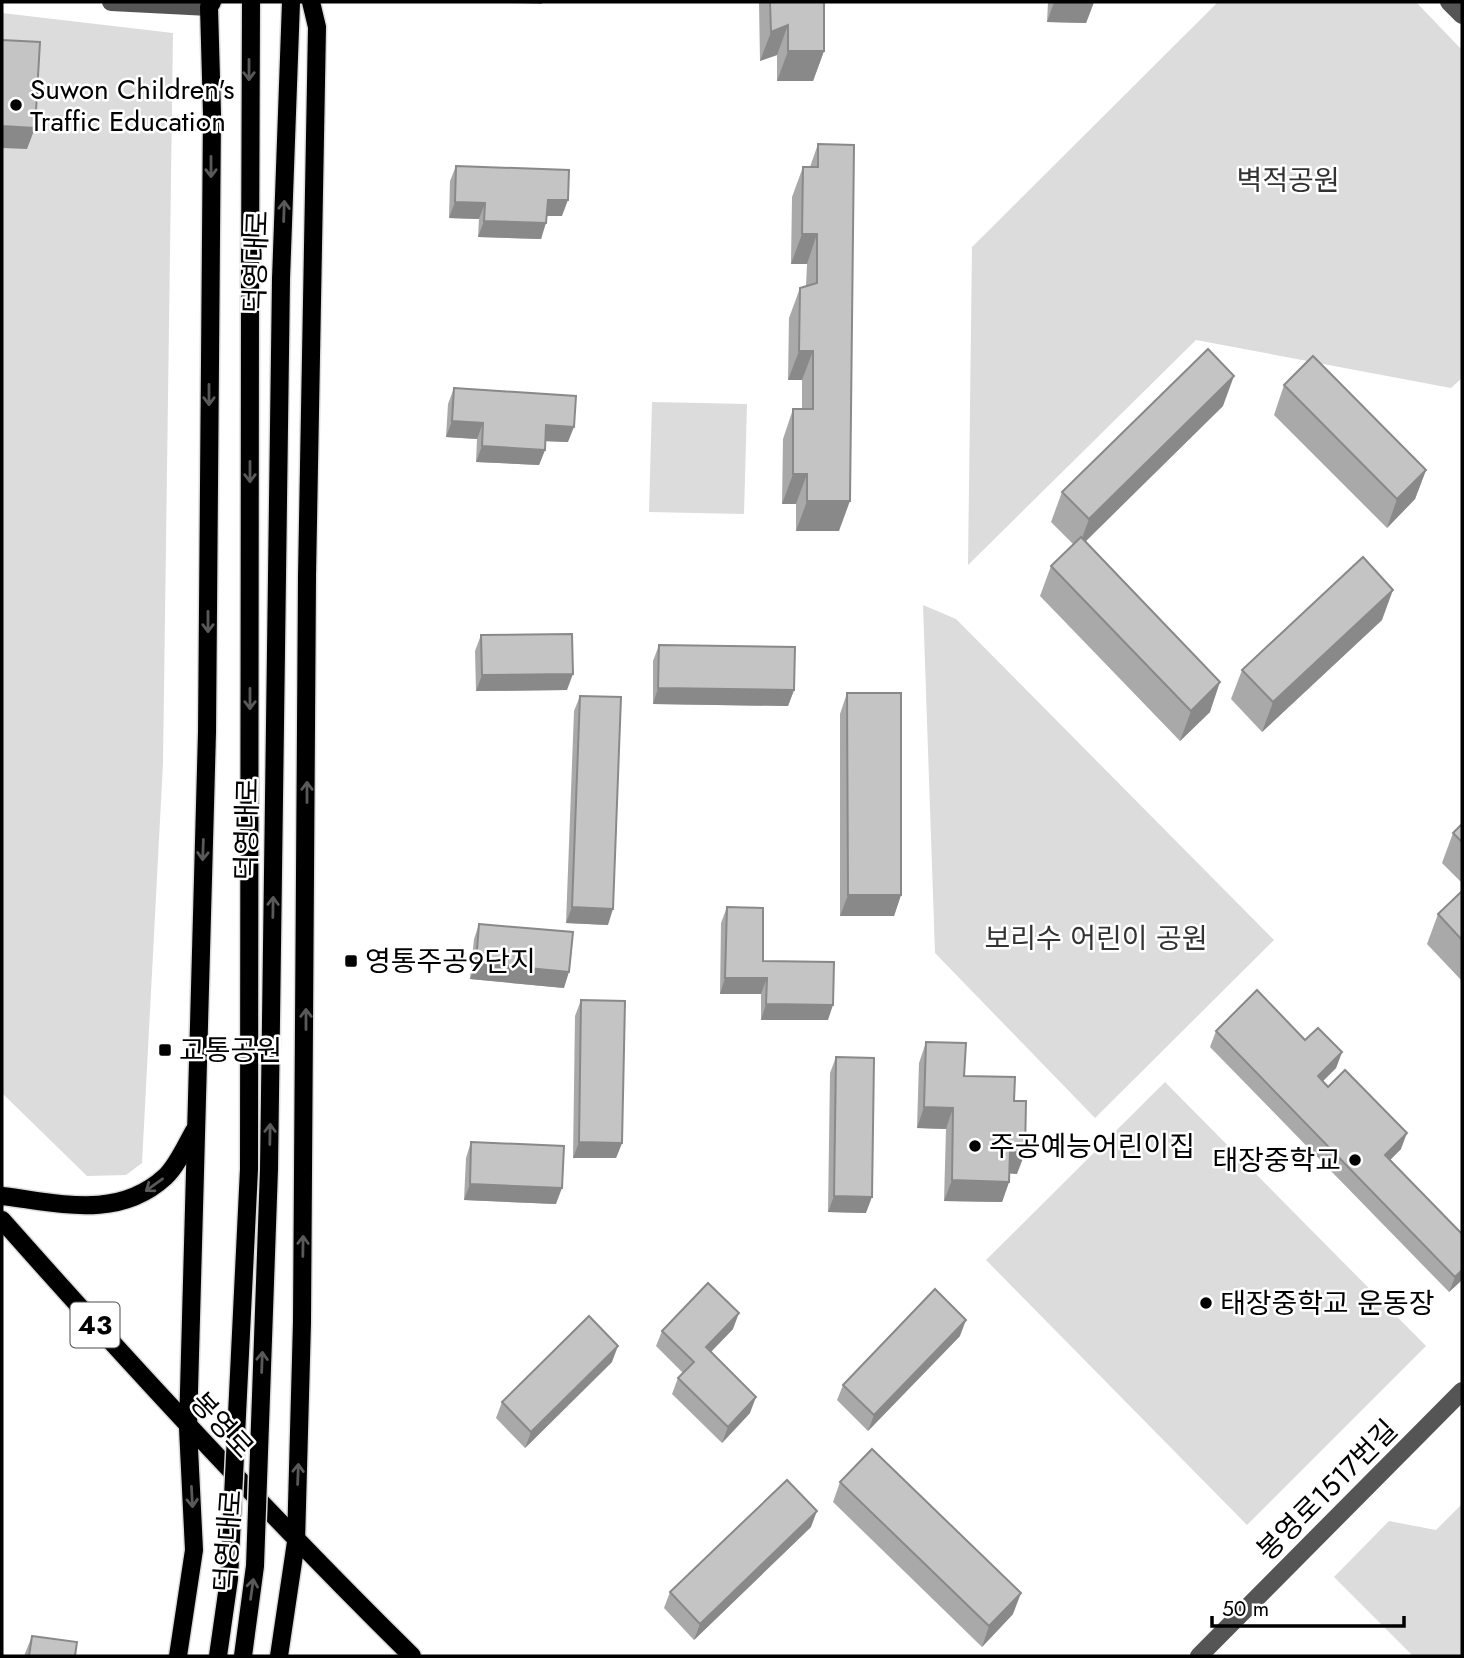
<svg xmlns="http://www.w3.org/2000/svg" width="1464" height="1658" font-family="Jost,'Noto Sans KR',sans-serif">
<rect width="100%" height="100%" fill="#fff"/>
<!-- green -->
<g fill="#dcdcdc">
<path d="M1218,2h198l46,48v328l-11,10 -255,-48 -228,225 4,-318z"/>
<path d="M2,13l171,20 -10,730 -21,400 -16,12 -39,1 -85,-83z"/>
<path d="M652,402l95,2 -3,110 -95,-2z"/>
<path d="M923,605l33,14 318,321 -179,178 -160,-165z"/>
<path d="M1165,1082l261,264 -179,179 -261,-265z"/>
<path d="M1462,1504v152h-49l-79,-79 55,-56 47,9z"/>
</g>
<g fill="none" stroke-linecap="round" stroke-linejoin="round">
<defs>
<g id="major">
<path d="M281,279l10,-277"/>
<path d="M250,281l1,-279"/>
<path d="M2,1196c57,7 116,24 163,-19 12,-11 21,-32 29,-46"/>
<path d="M2,1220c133,150 268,296 410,436"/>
<path d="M178,1656l16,-106 -6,-122 19,-696 5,-618 -3,-107 3,-5"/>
<path d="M279,1656l17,-114 6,-220 5,-746 10,-549 -6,-25"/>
</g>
</defs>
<!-- major casing -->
<use href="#major" stroke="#dbdbdb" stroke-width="21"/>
<!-- minor -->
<g stroke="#555" stroke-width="18">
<path d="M111,2l98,5"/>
<path d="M1449,2l13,13"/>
<path d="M1199,1656l263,-265"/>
</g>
<!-- major -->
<use href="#major" stroke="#000" stroke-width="18"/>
<defs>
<g id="major-bridge">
<path d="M218,1656l11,-77 20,-410 1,-888"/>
<path d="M243,1656l12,-90 14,-397 12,-890"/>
</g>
</defs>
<!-- major-bridge casing -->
<use href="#major-bridge" stroke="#dbdbdb" stroke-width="21" stroke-linecap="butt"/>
<!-- major-bridge -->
<use href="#major-bridge" stroke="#000" stroke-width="18"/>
</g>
<!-- wall -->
<g fill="#a9a9a9">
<path d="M759,2h65v49l-11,30h-36v-26l-17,6z"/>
<path d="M1048,2h46l-8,21 -39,-1z"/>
<path d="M818,144l21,387h-43v-27h-14l1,-65 10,-30h9v-29h-14l1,-62 11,-30 6,-2 1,-22h-16l1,-67 11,-30h7z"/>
<path d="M456,166l106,50h-15l-6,23 -63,-2 1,-18 -30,-1 1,-37z"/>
<path d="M1284,385l142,85 -11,29 -28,29 -113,-113z"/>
<path d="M454,388l114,54 -23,-1v9l-6,15 -63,-3 1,-23 -31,-2 2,-33z"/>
<path d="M1223,406l-138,135 125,171 -30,29 -140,-145 11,-30 22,-22 -22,-22 11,-30z"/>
<path d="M1382,620l-120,112 -31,-33 11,-29z"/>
<path d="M481,635l86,55 -91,1 -1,-40z"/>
<path d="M659,645l135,45 -6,16 -135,-2v-43z"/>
<path d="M847,693l54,202 -7,21h-54v-202z"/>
<path d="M580,696l28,229 -42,-2 8,-212z"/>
<path d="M1462,824v59l-20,-20 11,-30z"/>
<path d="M1462,891v90l-35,-37 11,-30z"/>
<path d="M727,907l36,54 65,59h-67v-26h-41l1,-71z"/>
<path d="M479,924l85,64 -94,-9 4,-40z"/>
<path d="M581,1000l41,143 -6,15h-43l2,-142z"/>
<path d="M1216,1031l89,9 37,12 -6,16 -13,13 78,68 -11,11 72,120 -13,12 -239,-245z"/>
<path d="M926,1042l38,34 50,25 3,73 -7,-1 -1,9 -7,20 -58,-1 2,-72 -29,-1 2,-65z"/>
<path d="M836,1057l30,156 -38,-1 2,-139z"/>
<path d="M471,1142l85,62 -92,-4 2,-42z"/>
<path d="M733,1329l-22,23 39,61 -28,30 -50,-49 6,-16 5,-5 -27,-27 6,-15z"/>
<path d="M960,1336l-92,95 -31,-31 6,-15z"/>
<path d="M612,1362l-87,86 -29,-30 6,-16z"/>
<path d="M840,1482l173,132 -31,33 -149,-145z"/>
<path d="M811,1527l-117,113 -30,-32 6,-16z"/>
<path d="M32,1636l43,20h-51z"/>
</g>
<!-- shaded-wall -->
<g fill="#898989">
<path d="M488,2h54v2z"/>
<path d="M1054,2h40l-8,21 -39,-1z"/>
<path d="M788,25l-11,30 -17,6 11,-29z"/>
<path d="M788,51h36l-11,30h-36z"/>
<path d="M2,126l33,2 -8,21 -25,-1z"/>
<path d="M548,200h20l-6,16h-20z"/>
<path d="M455,202l30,1 -6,16 -30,-1z"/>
<path d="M484,221l62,2 -5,16 -63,-2z"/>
<path d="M802,234h15l-10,30h-16z"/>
<path d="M799,351h14l-11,29h-14z"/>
<path d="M1234,376l-11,30 -145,143 11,-30z"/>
<path d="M452,421l31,2 -6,16 -31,-2z"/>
<path d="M546,425l28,2 -6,15 -28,-1z"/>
<path d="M482,446l63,4 -6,15 -63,-3z"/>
<path d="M1426,470l-11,29 -28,29 10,-29z"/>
<path d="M793,474h14l-11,30h-14z"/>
<path d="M807,501h43l-11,30h-43z"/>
<path d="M1393,590l-11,30 -120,112 11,-30z"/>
<path d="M573,674l-6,16 -91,1 6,-16z"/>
<path d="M1220,682l-10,30 -30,29 11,-30z"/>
<path d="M658,688l136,2 -6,16 -135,-2z"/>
<path d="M848,895h53l-7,21h-54z"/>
<path d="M572,907l41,2 -5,16 -42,-2z"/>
<path d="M476,963l93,9 -5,16 -94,-9z"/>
<path d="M725,978h42l-6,16h-41z"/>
<path d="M766,1004l67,1 -5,15h-67z"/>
<path d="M1342,1052l-6,16 -24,24 6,-16z"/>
<path d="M924,1107l29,1 -7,21 -29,-1z"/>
<path d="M1407,1133l-6,16 -22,22 6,-16z"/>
<path d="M579,1142l43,1 -6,15h-43z"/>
<path d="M1010,1152l15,1 -8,21 -14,-1z"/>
<path d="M952,1180l57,2 -7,20 -58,-1z"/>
<path d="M470,1184l92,4 -6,16 -92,-4z"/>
<path d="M834,1196l38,1 -6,16 -38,-1z"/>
<path d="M1462,1270v10l-13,12 6,-15z"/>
<path d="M739,1313l-6,16 -33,34 6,-16z"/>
<path d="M966,1320l-6,16 -92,95 6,-16z"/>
<path d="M618,1346l-6,16 -87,86 6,-16z"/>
<path d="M756,1397l-6,16 -28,30 6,-16z"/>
<path d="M817,1511l-6,16 -117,113 6,-16z"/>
<path d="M1021,1593l-8,21 -31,33 7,-21z"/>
</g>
<!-- building -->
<g fill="#c4c4c4" stroke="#898989" stroke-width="2">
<path d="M770,2h54v49h-36v-26l-17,7z"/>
<path d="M2,40l38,2 -5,86 -33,-2z"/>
<path d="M818,144l36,1 -4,356h-43v-27h-14v-65h20v-58h-14l1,-63 17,-5v-49h-15l1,-67h15z"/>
<path d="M456,166l113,4 -1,30h-20l-2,23 -62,-2 1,-18 -30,-1z"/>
<path d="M1208,349l26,27 -145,143 -27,-27z"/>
<path d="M1313,356l113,114 -29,29 -113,-114z"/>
<path d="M454,388l122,8 -2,31 -28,-2 -1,25 -63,-4 1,-23 -31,-2z"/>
<path d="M1081,537l139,145 -29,29 -140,-145z"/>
<path d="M1363,557l30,33 -120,112 -31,-32z"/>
<path d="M572,634l1,40 -91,1 -1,-40z"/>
<path d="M659,645l136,2 -1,43 -136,-2z"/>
<path d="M847,693h54v202h-53z"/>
<path d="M580,696l41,1 -8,212 -41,-2z"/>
<path d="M1462,824v18l-9,-9z"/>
<path d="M1462,891v49l-24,-26z"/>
<path d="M727,907l36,1v53l71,1 -1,43 -67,-1 1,-26h-42z"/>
<path d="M479,924l94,8 -4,40 -93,-9z"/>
<path d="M1257,990l48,50 13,-12 24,24 -24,24 10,11 17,-17 62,63 -22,22 77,79v36l-7,7 -239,-246z"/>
<path d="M581,1000l44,1 -3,142 -43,-1z"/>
<path d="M926,1042l40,1 -2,33 51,1 -1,24h12l-1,52 -15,-1 -1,30 -57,-2 1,-72 -29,-1z"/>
<path d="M836,1057l38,1 -2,139 -38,-1z"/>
<path d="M471,1142l93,4 -2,42 -92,-4z"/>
<path d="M708,1283l31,30 -33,34 50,50 -28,30 -50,-49 16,-16 -32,-31z"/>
<path d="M935,1289l31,31 -92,95 -31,-30z"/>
<path d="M589,1316l29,30 -87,86 -29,-30z"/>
<path d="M872,1449l149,144 -32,33 -149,-144z"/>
<path d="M787,1480l30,31 -117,113 -30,-32z"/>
<path d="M32,1636l45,6 -2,14h-46z"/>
</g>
<!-- one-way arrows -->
<defs><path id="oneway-shaft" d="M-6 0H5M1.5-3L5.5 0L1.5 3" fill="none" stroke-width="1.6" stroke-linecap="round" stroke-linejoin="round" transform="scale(1.75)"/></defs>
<g stroke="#595959">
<use href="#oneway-shaft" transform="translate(249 70) rotate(90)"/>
<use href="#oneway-shaft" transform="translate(211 167) rotate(90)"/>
<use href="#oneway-shaft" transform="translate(284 211) rotate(-88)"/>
<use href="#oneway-shaft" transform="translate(209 395) rotate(90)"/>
<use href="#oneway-shaft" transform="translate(250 472) rotate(90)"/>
<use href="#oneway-shaft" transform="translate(208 622) rotate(90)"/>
<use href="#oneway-shaft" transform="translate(250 699) rotate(90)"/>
<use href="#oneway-shaft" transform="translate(307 792) rotate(-90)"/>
<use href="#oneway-shaft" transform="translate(203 850) rotate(92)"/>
<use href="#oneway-shaft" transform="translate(273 907) rotate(-89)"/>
<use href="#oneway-shaft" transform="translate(306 1019) rotate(-90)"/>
<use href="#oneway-shaft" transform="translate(270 1134) rotate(-89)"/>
<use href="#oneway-shaft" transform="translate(154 1185) rotate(144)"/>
<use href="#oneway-shaft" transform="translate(303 1246) rotate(-89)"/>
<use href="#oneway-shaft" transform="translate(262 1362) rotate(-88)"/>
<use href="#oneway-shaft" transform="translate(298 1474) rotate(-88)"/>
<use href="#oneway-shaft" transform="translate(192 1497) rotate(87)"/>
<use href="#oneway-shaft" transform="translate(252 1589) rotate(-82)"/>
</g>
<!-- markers -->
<g fill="#000" stroke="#fff" stroke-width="2.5">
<circle cx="16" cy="105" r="7"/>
<rect x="344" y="954" width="14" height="14" rx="3.5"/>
<rect x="158" y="1043" width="14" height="14" rx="3.5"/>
<circle cx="975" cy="1146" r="7"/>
<circle cx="1355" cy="1160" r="7"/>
<circle cx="1206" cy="1303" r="7"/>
</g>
<g text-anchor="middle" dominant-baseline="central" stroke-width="5" stroke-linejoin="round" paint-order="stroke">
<!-- shield labels -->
<rect fill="#fff" stroke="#4c4c4c" stroke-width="2" x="70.5" y="1302.5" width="49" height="45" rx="5"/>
<g font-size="26" font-weight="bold" fill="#000">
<text x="95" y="1325">43</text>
</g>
<!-- poi labels -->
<g font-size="28" fill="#000" stroke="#fff" text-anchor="start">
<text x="30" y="89">Suwon Children's<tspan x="30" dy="32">Traffic Education</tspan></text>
<text x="365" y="961">영통주공9단지</text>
<text x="179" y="1050">교통공원</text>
<text x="989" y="1146">주공예능어린이집</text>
<text x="1341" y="1160" text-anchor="end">태장중학교</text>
<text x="1220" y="1303">태장중학교 운동장</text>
</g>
<!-- park labels -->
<g font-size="28" fill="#333" stroke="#fff">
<text x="1288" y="180">벽적공원</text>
<text x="1096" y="938">보리수 어린이 공원</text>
</g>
<!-- street labels -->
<g font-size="28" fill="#000" stroke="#fff">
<text transform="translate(256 262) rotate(-88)">덕영대로</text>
<text transform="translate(247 829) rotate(-89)">덕영대로</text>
<text transform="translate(222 1425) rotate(47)">봉영로</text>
<text transform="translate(1327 1490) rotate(-45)">봉영로1517번길</text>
<text transform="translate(228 1541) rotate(-86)">덕영대로</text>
</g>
</g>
<!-- border -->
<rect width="1464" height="1658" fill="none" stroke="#000000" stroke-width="7"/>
<!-- scale -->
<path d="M1212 1616v10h192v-10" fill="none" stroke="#000000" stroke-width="3.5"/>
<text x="1222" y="1616" font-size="21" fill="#000000" stroke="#ffffff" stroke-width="5" paint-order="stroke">50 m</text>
</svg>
